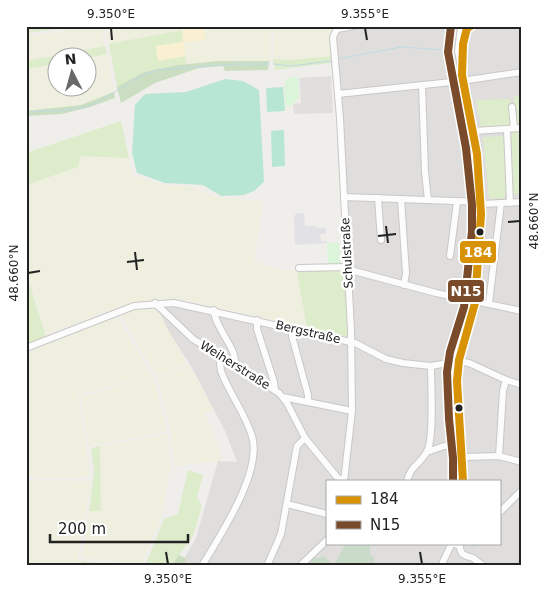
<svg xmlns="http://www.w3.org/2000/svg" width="548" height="592" font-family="'DejaVu Sans',sans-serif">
<rect width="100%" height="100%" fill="#f0eeeb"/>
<!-- residential -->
<path fill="#dfdedc" d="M335,26h187v540h-147l-1,-9 -4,-2v-12h129v-62h-172v62h26l-8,1 -11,22 -10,-10 -9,1 -8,9h-127l16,-28 22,-77 19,1 -12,-31 -34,-65 -22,-34 -14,-29 8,-1 188,40 -18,-305 4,-8z"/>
<!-- farmland -->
<g fill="#efefdf">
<path d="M86,26h15l4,20 -79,15v-25l22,-2z"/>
<path d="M104,26h81v4l-76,14z"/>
<path d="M186,26h85v36l-36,1 -78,6 -3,-21 33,-6z"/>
<path d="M274,26h57l2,30 -42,4 -18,-1z"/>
<path d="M107,54l7,38 -33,13 -55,6v-42l31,-5 1,24h30v-30z"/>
<path d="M81,156l48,2 3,17 33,10 25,1 25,11 48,4 -9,60 23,8 20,2 10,57 -127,-29 -25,1 -22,3 -16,4 -71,28 -20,-67v-83l52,-18z"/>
<path d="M154,305l33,58 -30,14 -35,-59 -1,-6 10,-4z"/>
<path d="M116,315l39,66 12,50 -78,15 -8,-49 58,-17v-1l-61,16 12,80 -10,3 -2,-10 1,10 -53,-1v-124z"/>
<path d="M189,365l24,44 -8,5 18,46 -49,6 -3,-36 -13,-52z"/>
<path d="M168,434l2,35 -9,49 -20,46 -59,-6 7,-47h12l-1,-65z"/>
<path d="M26,480l65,1 -14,85h-51z"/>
</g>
<!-- grass -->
<g fill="#ddeccb">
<path d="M26,26h24l1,4 -25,3z"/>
<path d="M182,30l2,12 -28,4 2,14 27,-4 2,8 -43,8 -27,15 -8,-43z"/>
<path d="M105,46l2,8 -19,4h-30l-1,6 -31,5v-8z"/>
<path d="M333,56l-2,7 -56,7 -2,-11 18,1z"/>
<path d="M514,96h8v30h-5v-18h-3z"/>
<path d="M510,99l2,27 -31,2 -5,-28z"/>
<path d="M121,121l8,37 -48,-2 -3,11 -52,18v-32z"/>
<path d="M522,131v62l-9,1 -3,-59 3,-3z"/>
<path d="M504,136l4,58h-3v4l-16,1 -6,-62z"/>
<path d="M342,269l2,3 4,65 -41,-9 -10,-57z"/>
<path d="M30,285l16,52 -20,7v-58z"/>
<path d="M100,446l1,65h-12l5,-40 -3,-23z"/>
<path d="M188,470l15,5 -6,22 5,9 -9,30 -22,30h-26l19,-47 14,-5z"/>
<path d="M82,561l46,5h-47z"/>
</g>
<!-- forest -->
<g fill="#cbdec1">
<path d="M219,61h50l-1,9 -43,1 -2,-5 -24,2 -44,15 -34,20 -4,-16 27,-15 34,-7z"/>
<path d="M114,92l1,6 -25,9 -28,7 -36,2v-5l55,-6z"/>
<path d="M179,555l8,4 -5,7h-11z"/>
</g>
<!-- sand -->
<path fill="#f8f0d0" d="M188,26h33v2h-17l1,12 -21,2 1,14 -27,5 -2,-15 27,-4 -1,-12 6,-1z"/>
<!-- cemetery -->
<path fill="#cadbca" d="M370,543v12l4,2 1,9h-68l6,-8 11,-2 10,9 11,-21z"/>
<!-- park -->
<g fill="#daf5da">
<path d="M296,76l2,4 1,17 -7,8 -6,2 -2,-21 2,-7z"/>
<path d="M327,243h12l2,22h-13z"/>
</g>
<!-- pitch -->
<g fill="#b7e6d2">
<path d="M225,79l18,2 16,9 5,92 -10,9 -10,4 -23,1 -18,-11 -38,-2 -28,-10 -5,-20 3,-48 10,-11 41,-2z"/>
<path d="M283,87l2,24 -18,1 -1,-24z"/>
<path d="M284,130l1,36 -13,1 -1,-36z"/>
</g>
<!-- parking -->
<path fill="#e0dfde" d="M331,76l2,37 -39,1 -1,-10 8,-1 -2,-25z"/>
<!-- plaza -->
<path fill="#e2e1e5" d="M297,213h7l1,13h11l1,2h9v6h-6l1,7h6v2l-32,2 -1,-29z"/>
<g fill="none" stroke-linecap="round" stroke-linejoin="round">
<!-- stream -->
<g stroke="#bfdbe3" stroke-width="1">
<path d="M338,59l63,-12 43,3 6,-2"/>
<path d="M273,64l18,2 40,-5"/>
<path d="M26,112c17,-1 44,-1 59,-5 27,-8 46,-31 73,-37l77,-6h34"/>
<path d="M471,548l8,-5"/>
</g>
<defs>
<g id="minor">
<path d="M461,26l-3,25 18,96 6,57v28l-8,77 -14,46 -3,18 2,46 4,38v24"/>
<path d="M337,29l-4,8 7,81 11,212 1,81 -8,70"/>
<path d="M337,29l17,-3"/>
<path d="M462,44l5,-16"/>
<path d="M422,85l3,87 3,28"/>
<path d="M338,94l123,-13 61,-9"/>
<path d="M512,107l2,21"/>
<path d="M507,129l3,74"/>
<path d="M473,131l49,-3"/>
<path d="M344,197l138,5"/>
<path d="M378,198l3,42"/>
<path d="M401,199l5,74 -2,12"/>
<path d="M482,204l40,-2"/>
<path d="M450,256l7,-54"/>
<path d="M299,268l49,-1 6,4 82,22 86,18"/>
<path d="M155,303l38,36 86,54 8,10 18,35 32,39 6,4"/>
<path d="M489,303l12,-100"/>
<path d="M214,310c1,19 23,37 21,55"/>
<path d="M257,320v9l17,53 1,8"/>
<path d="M292,328v8l16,59v7"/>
<path d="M26,348l108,-42 40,-3 181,40 31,16 17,4 28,3 28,-5 10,2 37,17 16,5"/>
<path d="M283,397l69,14"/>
<path d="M427,452l17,-6 18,-1"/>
<path d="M499,456l4,-65 3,-11"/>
<path d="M463,457l36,-1 23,6"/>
<path d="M407,481c4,-17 16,-18 21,-32 6,-15 3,-65 3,-83"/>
<path d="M287,504l40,10"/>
<path d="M499,513l23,-23"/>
<path d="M202,566c18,-31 61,-94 50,-130 -7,-23 -23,-43 -31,-65l-1,-8 3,-6"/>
<path d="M267,566l14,-32 16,-88 8,-8"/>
<path d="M300,566l27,-26"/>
<path d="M441,566l11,-23 8,3c0,10 5,9 13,12 3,2 7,6 11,8"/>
<path d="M519,566l3,-3"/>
</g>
</defs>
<!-- minor casing -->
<use href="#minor" stroke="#c9c8c7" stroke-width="8"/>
<!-- minor -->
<use href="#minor" stroke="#fdfcfc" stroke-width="6"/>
<defs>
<path id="bus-1" d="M463,481l-6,-100 2,-21 16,-57 6,-89 -4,-60 -15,-79 1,-31 4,-16 4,-2"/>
<path id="bus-2" d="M451,26l-3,26 18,96 6,57v26l-8,76 -14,45 -3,20 2,47 4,39v23"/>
</defs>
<!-- bus-1 casing -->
<use href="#bus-1" stroke="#fff" stroke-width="11"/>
<!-- bus-2 casing -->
<use href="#bus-2" stroke="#fff" stroke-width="11"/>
<!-- bus-1 -->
<use href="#bus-1" stroke="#d79205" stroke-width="8"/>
<!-- bus-2 -->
<use href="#bus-2" stroke="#7a4b2a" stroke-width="8"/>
</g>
<!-- ticks -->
<path fill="none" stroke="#222" stroke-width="2" d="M111,28l1,12M365,28l2,12M508,222l12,-1M386,226l2,17M378,236l18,-2M135,252l2,18M127,262l17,-2M28,273l12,-2M166,552l2,12M420,552l2,12"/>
<!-- markers -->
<g fill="#222" stroke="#fff" stroke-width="2">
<circle cx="480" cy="232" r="4.5"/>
<circle cx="459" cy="408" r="4.5"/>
</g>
<g text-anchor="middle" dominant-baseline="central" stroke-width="5" stroke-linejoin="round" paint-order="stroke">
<!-- street labels -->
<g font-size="12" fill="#222" stroke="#fff">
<text transform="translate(347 253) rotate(-93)">Schulstraße</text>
<text transform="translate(308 332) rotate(13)">Bergstraße</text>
<text transform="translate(235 365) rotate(32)">Weiherstraße</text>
</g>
</g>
<g stroke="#fff" stroke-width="2">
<rect x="459" y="240" width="38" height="24" rx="5" fill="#d79205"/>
<rect x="447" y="279" width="38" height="24" rx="5" fill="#7a4b2a"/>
</g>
<g font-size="14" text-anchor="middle" font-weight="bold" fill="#fff">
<text x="478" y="257">184</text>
<text x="466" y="296">N15</text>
</g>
<!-- border -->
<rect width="548" height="592" fill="none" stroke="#ffffff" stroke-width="55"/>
<!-- legend -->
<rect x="326" y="480" width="175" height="65" fill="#ffffff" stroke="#a7a7a7"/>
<rect x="336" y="496" width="25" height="8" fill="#d79205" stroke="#a7a7a7"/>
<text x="370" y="504" font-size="15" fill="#222222">184</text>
<rect x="336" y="521" width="25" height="8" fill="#7a4b2a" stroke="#a7a7a7"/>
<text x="370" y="530" font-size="15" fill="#222222">N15</text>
<!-- north arrow -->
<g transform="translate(72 72) rotate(354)"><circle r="24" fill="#ffffff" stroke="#a7a7a7"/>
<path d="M0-4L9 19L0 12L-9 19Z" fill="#6a6968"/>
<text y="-8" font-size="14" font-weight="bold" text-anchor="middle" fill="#222222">N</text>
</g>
<!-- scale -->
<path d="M50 534v8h138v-8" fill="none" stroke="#222222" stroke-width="2.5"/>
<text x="58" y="534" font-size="15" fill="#222222" stroke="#ffffff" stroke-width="4" paint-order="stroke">200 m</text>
<rect x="28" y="28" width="492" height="536" fill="none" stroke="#222" stroke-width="2"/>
<g font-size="12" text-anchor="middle" fill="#222">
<text x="111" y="18">9.350°E</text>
<text x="365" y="18">9.355°E</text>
<text transform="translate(534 221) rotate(-90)" y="4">48.660°N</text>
<text transform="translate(14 273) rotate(-90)" y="4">48.660°N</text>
<text x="168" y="583">9.350°E</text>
<text x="422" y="583">9.355°E</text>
</g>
</svg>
